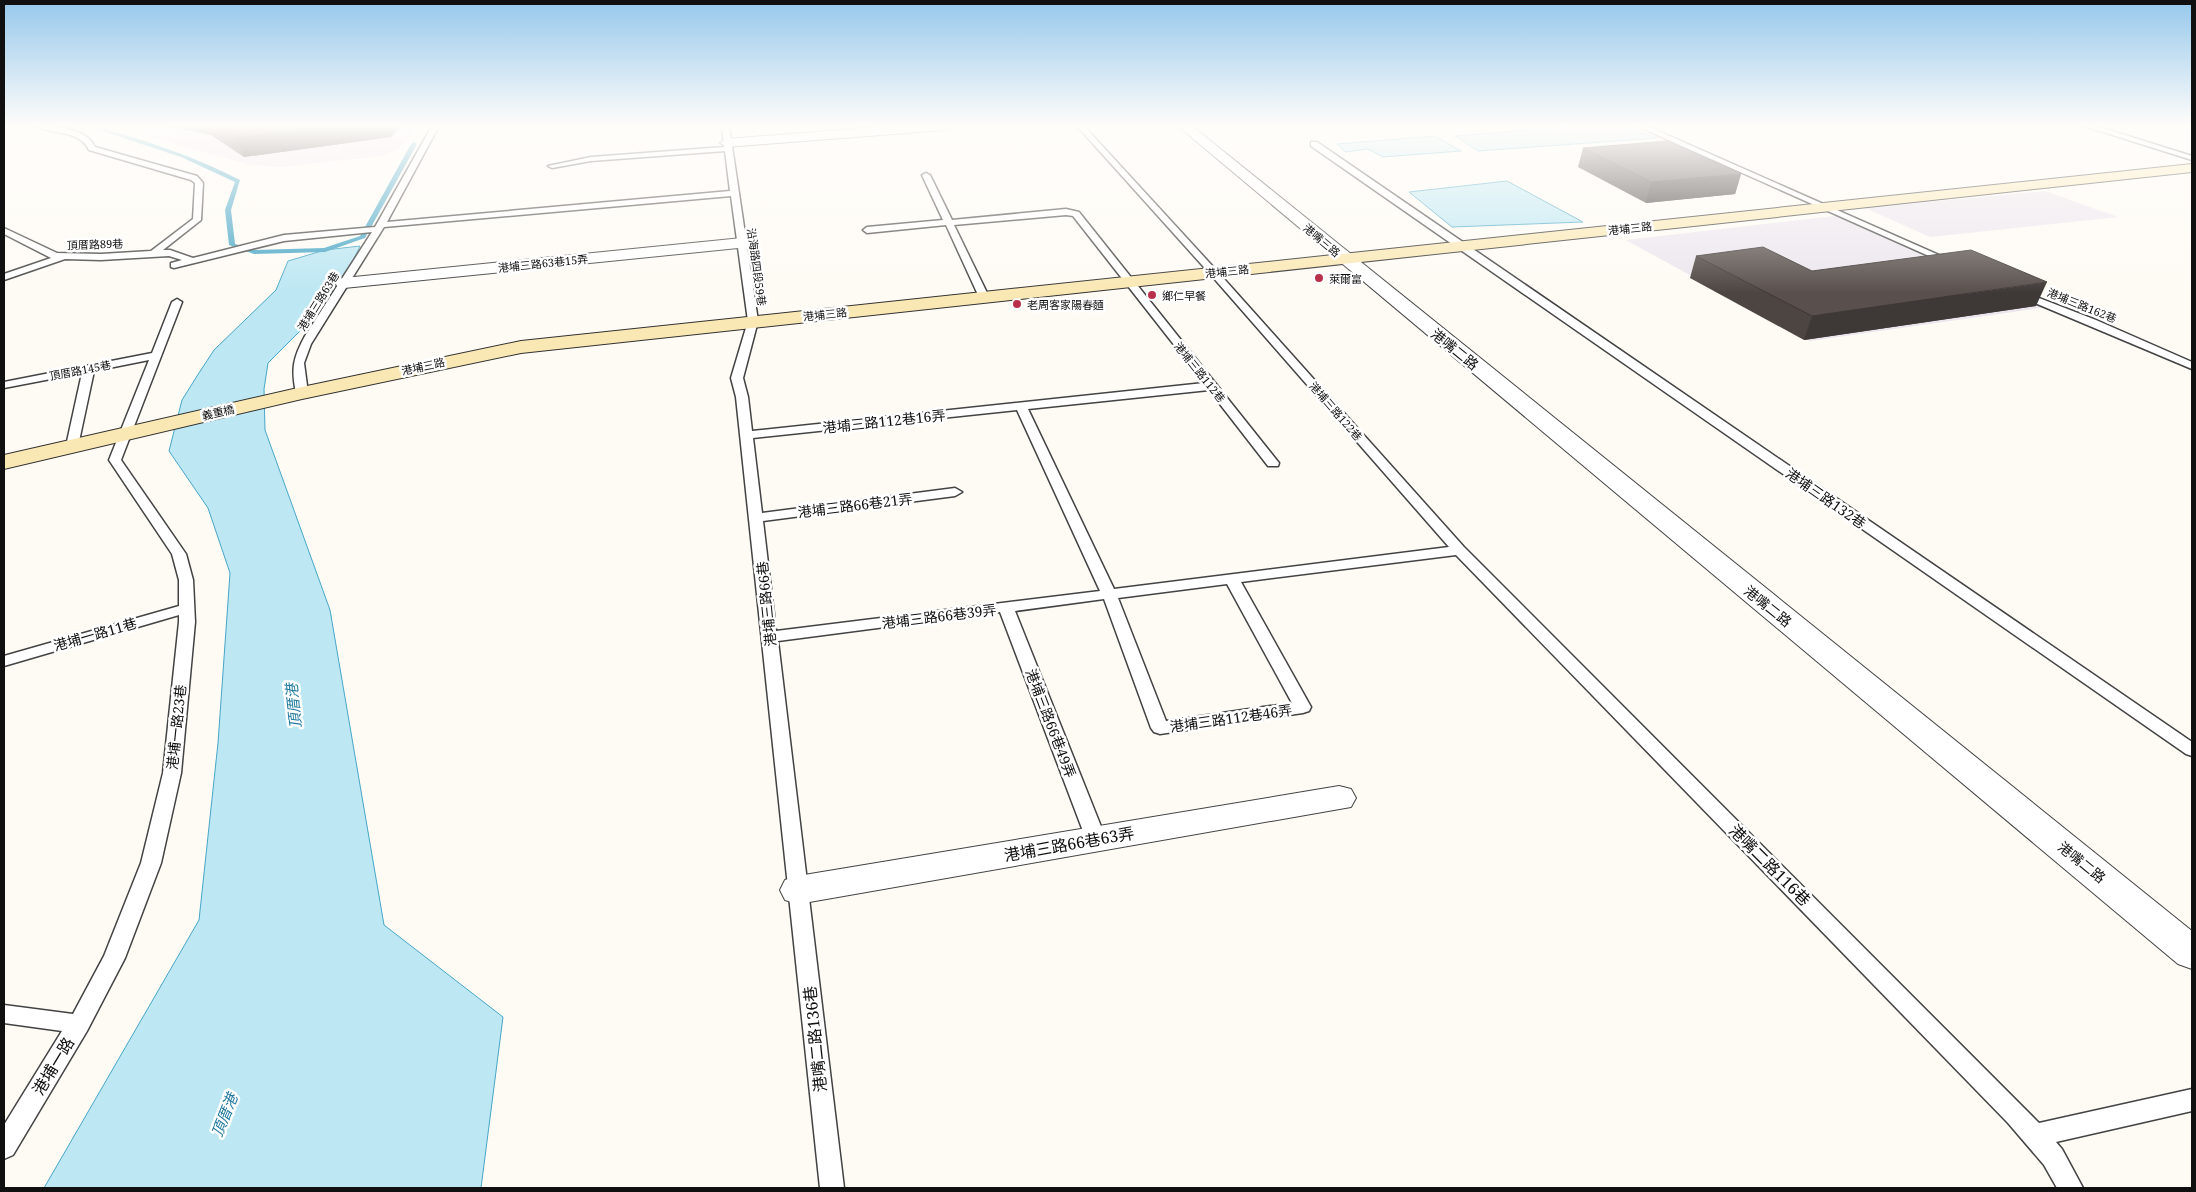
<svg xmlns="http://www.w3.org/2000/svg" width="2196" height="1192" font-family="'Noto Serif','Noto Sans TC',serif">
<rect width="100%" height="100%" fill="#fefbf5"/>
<!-- industrial -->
<g fill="#ece6ee">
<path d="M134,126h283l-19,23 -17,7 -101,11 -30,-2 -98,-28z"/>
<path d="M2045,191l73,26 -188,20 -65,-29z"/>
<path d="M1842,215l213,91 -245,35 -184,-101z"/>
</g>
<!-- water -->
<g fill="#bce7f3" stroke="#47a6c6">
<path d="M1579,126h41l37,12 -179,13 -22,-15z"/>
<path d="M1435,136l26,15 -78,6 -15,-8 -23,3 -8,-8z"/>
<path d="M1507,181l76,41 -131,5 -43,-35z"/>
<path d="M360,246l-22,47 -70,70 -4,26 1,41 65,180 54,315 119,92 -22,171h-437l155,-268 19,-177 12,-170 -22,-65 -39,-57 13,-51 15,-24 17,-26 62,-60 12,-29 37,-11z"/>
</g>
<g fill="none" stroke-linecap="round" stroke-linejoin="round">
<!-- stream -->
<path fill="#47a6c6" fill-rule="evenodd" d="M87,126h9c50,15 98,30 144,54l-9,30 4,34 19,6 70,-2 36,-12 51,-92 3,-2 3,2 -52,94 -40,14 -71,2 -25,-9 -4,-35 10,-28 -54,-25z"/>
<defs>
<g id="lane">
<path d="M36,126c17,0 51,2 59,21l102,29 6,7 -2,37 -38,30h7l23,8 91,-23 91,-8 57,-101h7l-52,96 343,-31 -5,-40 -134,10 -39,7 -4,-2 43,-9 133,-10 -2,-21h7l29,195 -15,57 5,19 4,34 452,-48 -131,-167 -7,-1 -112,10 35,72 -5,3 -5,-3 -33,-72 -79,8 -4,-3 4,-3 76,-7 -21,-45 4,-2 4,2 22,45 114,-11 13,3 200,251 -1,3h-10l-59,-76 -181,19 86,180 335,-42 -238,-272 -134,-149h7l133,145 247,276 575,576 153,-34v22l-136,31 6,7 21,39h-26l-13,-23 -36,-42 -552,-568 -215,27 70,125 -2,4 -6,2 -143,21 -6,-2 -3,-4 -47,-129 -89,12 91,228 -3,5 -7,2 -7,-2 -3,-5 -86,-227 -222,29 66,547h-24l-84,-791 -5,-19 17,-57 -17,-125 -347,31 -73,117 -7,19 4,30 -6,3 -6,-3c-5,-24 -3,-35 9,-57l67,-104 -88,9 -110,27 -3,-1v-4l11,-3 -13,-4 -68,4 -36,-1 -61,21v-6l47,-16 -47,-24v-6l53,25 44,1 50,-3 42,-32 2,-36 -4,-3 -102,-30c-10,-21 -37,-15 -53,-24zM1017,410l83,181 -324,40 -13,-110 192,-25 7,-4 -7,-4 -193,25 -9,-75zM1227,584l65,119 -126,18 -48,-123z"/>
<path d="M1637,126h10l310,137 -2,2h-6z"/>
<path d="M2084,126h12l96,30v4z"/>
<path d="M1311,142h6l875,600v14l-6,-2 -875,-608z"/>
<path d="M2021,291l75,29 96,42v7l-174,-73v-4z"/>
<path d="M177,299l5,3 -61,158 65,94 7,26 2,42 -14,151 -20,90 -36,95 -38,73 -74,124 -9,4v-34l58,-94 -58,-8v-18l69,9 31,-58 37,-93 22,-90 16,-151v-7l-175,51v-10l175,-50v-26l-7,-26 -63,-94 40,-100 -55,11 -16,75 -6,4 -6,-4 16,-73 -78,15v-6l148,-29 20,-51z"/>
</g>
<g id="street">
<path d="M890,126h61l-6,4 -218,17 -7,-4 7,-4z"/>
<path d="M1178,126h14l1000,805v38l-14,-5z"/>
<path d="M742,238l6,1 2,4 -2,4 -404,41 -6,-1 -3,-4 3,-4 6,-1z"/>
<path d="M1339,786l12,3 5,9 -5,9 -553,97 -13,-4 -5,-10 5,-10 13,-4z"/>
</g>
<path id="secondary" d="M2192,164v8l-1671,181 -219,46 -298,70v-14l298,-68 219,-46z"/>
</defs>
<!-- lane casing -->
<use href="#lane" stroke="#434343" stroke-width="3"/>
<!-- street casing -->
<use href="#street" stroke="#434343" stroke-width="2"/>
<!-- secondary casing -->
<use href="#secondary" stroke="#323232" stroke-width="2"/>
<!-- lane -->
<use href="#lane" fill="#fff" fill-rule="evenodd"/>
<!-- street -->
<use href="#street" fill="#fff" fill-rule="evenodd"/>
<!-- secondary -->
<use href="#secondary" fill="#fae8b4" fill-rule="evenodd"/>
</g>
<!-- wall -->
<g fill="#4d4542">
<path d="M164,126h237l-10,11 -147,20 -33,-22z"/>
<path d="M1583,148l158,26 -6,20 -89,9 -68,-36z"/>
<path d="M1696,256l116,15 224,35 -232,34 -114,-62z"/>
</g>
<!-- shaded-wall -->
<g fill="#3e3836">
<path d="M326,126h75l-10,11 -147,20 -7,-19z"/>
<path d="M1741,174l-6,20 -89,9 5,-21z"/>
<path d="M2047,282l-11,24 -232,34 8,-24z"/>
</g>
<!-- building -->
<g fill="#59504d" stroke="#3e3836">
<path d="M219,126h107l-89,12z"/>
<path d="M1667,141l74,33 -90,8 -68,-34z"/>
<path d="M1763,247l49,24 159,-21 76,32 -235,34 -116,-60z"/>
</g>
<!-- sky -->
<linearGradient id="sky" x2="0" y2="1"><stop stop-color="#96c8ec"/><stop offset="0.43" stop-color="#fffdfa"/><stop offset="1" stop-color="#fffdfa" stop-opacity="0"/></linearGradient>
<rect width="2196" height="293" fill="url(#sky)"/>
<!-- markers -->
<g fill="#ba2f4a" stroke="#fff" stroke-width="2">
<circle cx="1319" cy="278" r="5"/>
<circle cx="1152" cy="295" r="5"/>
<circle cx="1017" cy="304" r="5"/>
</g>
<g text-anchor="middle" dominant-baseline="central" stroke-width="5" stroke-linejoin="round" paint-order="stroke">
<!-- far-street labels -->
<g font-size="11" fill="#101010" stroke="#fff">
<text transform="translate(1630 228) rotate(-6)">港埔三路</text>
<text transform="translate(1322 240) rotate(40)">港嘴三路</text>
<text transform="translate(95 244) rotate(-2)">頂厝路89巷</text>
<text transform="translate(543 263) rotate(-6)">港埔三路63巷15弄</text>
<text transform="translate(757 267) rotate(82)">沿海路四段59巷</text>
<text transform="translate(1227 271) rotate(-6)">港埔三路</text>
<text transform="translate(318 301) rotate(-58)">港埔三路63巷</text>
<text transform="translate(2082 305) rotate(22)">港埔三路162巷</text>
<text transform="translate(825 314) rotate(-6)">港埔三路</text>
<text transform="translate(423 366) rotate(-12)">港埔三路</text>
<text transform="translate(80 370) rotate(-11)">頂厝路145巷</text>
<text transform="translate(1200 372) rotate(51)">港埔三路112巷</text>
<text transform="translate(1336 411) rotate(49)">港埔三路122巷</text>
<text transform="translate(218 412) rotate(-13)">義重橋</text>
</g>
<!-- far-poi labels -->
<g font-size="11" fill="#101010" stroke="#fff" text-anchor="start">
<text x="1329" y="278">萊爾富</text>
<text x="1162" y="295">鄉仁早餐</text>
<text x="1027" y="304">老周客家陽春麵</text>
</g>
<!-- street labels -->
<g font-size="14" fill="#101010" stroke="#fff">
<text transform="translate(1455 349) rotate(39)">港嘴二路</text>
<text transform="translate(884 421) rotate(-6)">港埔三路112巷16弄</text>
<text transform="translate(1826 498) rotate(35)">港埔三路132巷</text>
<text transform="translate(855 505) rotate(-7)">港埔三路66巷21弄</text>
<text transform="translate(766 604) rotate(-96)">港埔三路66巷</text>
<text transform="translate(1768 606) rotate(39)">港嘴二路</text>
<text transform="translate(939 616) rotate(-7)">港埔三路66巷39弄</text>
<text transform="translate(95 634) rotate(-16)">港埔一路11巷</text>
<text transform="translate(1231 718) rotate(-8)">港埔三路112巷46弄</text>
<text transform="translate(1051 723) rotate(69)">港埔三路66巷49弄</text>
<text transform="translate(176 727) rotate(-84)">港埔一路23巷</text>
<text transform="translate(2082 862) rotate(39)">港嘴二路</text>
</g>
<!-- water labels -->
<g font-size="15" font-style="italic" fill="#1f799d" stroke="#fff">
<text transform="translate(293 706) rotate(-96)">頂厝港</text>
<text transform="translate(224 1115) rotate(-68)">頂厝港</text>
</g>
<!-- near-street labels -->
<g font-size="16" fill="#101010" stroke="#fff">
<text transform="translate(1069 844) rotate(-10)">港埔三路66巷63弄</text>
<text transform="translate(1770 865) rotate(45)">港嘴二路116巷</text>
<text transform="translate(815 1039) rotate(-96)">港嘴二路136巷</text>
<text transform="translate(53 1066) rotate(-59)">港埔一路</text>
</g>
</g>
<!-- border -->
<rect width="2196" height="1192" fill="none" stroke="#101010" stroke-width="10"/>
</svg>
